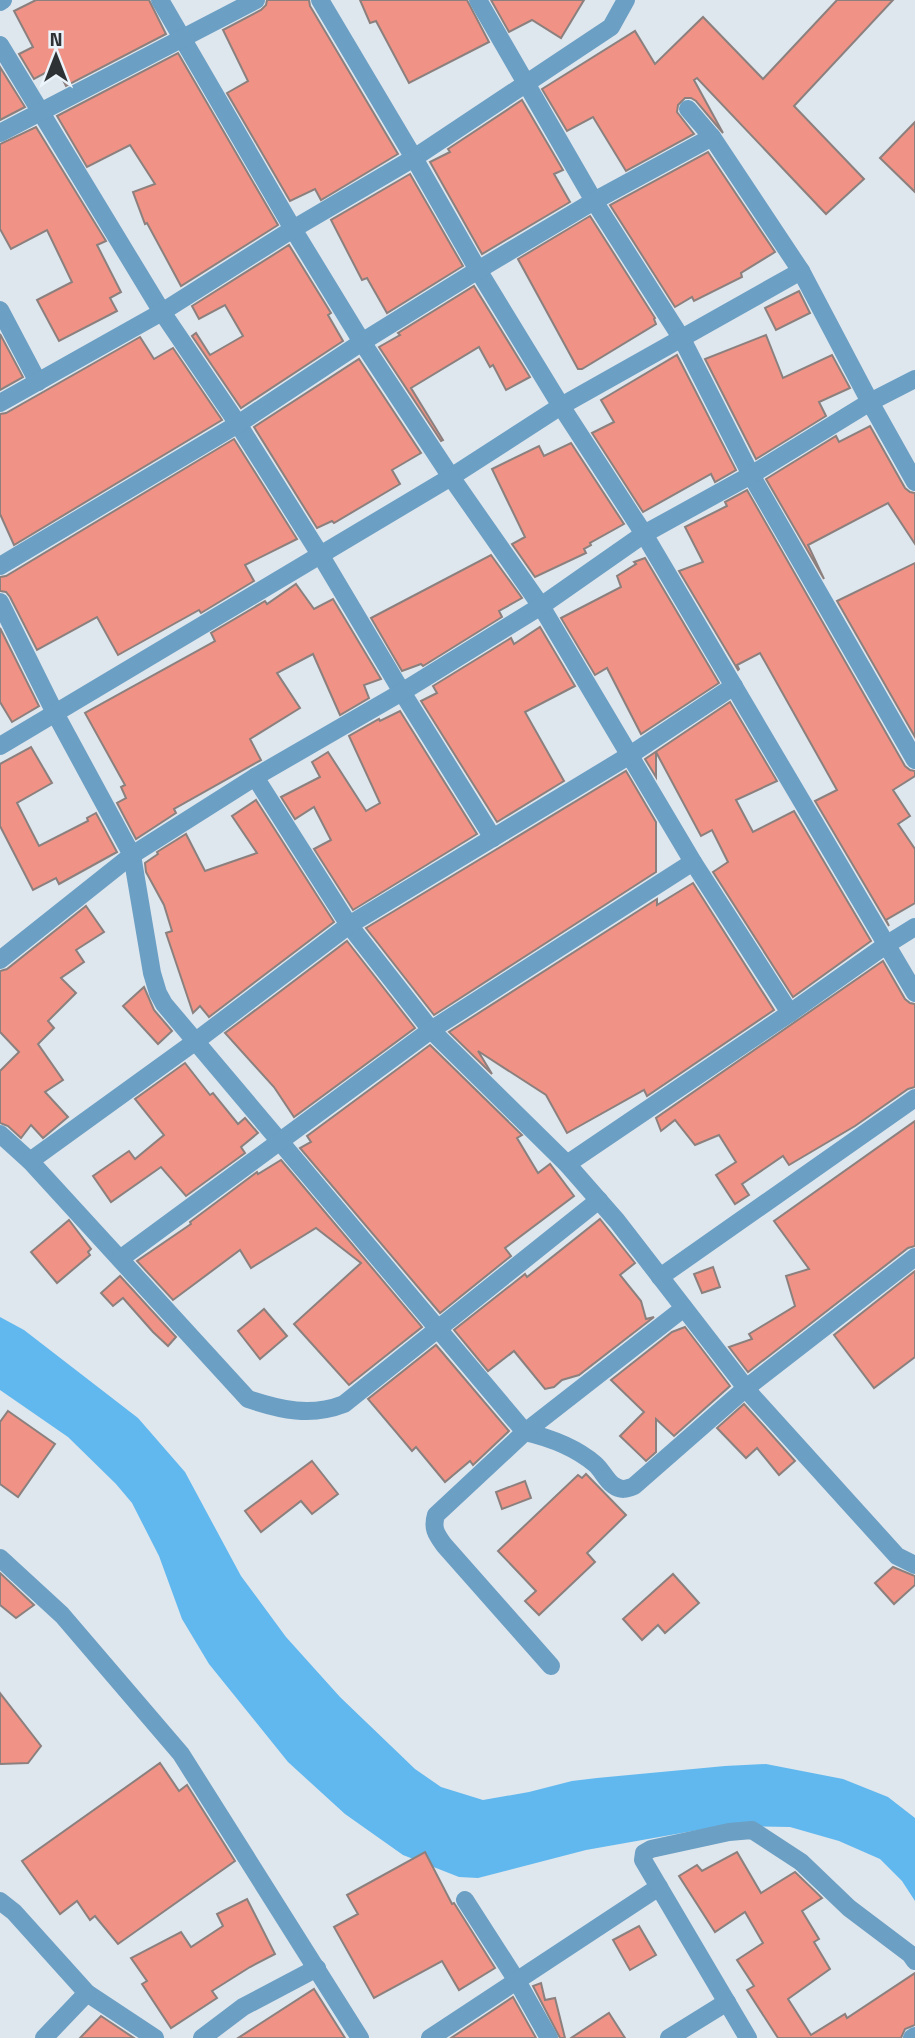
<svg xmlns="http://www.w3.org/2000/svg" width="915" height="2038" font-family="'Titillium Web',sans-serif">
<rect width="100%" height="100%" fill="#dee6ee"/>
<!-- water -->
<path fill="#61b8ee" d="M0,1317l24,13 114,88 47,54 56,104 45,61 54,60 75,72 26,18 42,13 46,-8 43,-11 25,-3 128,-12 41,-2 77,15 45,18 27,21v83l-13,-20 -22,-22 -41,-18 -49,-14 -69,-1 -135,24 -108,28 -19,-1 -56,-22 -58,-41 -57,-52 -79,-98 -27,-45 -23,-63 -27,-53 -16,-19 -48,-47 -68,-47z"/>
<!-- building -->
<g fill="#f09285" stroke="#8b807e" stroke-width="2">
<path d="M36,0h113l17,34 -100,52 -10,-19 -22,12 -15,-25 14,-7 -19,-36z"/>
<path d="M267,0h42l1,6 88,148 -77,46 -6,-11 -25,12 -63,-108 21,-12 -25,-51 38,-20 5,-5z"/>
<path d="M360,0h107l22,42 -80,41 -33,-62 -6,2z"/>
<path d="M491,0h93l-23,38 -29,-18 -23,12z"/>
<path d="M837,0h56l-99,106 70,73 -38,35 -129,-136 -3,2 29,53 -27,-32 -5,-3h-6l-7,7 -1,7 17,22 -68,37 -33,-54 -26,14 -25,-42 93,-58 20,33 48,-47 60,62z"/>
<path d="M178,53l100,172 -97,61 -34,-63 -2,1 -12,-32 22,-8 -25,-39 -43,22 -30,-51z"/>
<path d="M0,67l25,40 -25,13z"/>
<path d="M522,100l41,70 -9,4 16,28 -88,52 -52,-92 20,-10 -2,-3z"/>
<path d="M915,122v70l-35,-34z"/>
<path d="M36,127l70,114 -9,4 24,47 -11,6 7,13 -58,30 -22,-41 35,-18 -25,-52 -36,19 -11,-20v-85z"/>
<path d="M708,152l67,100 -34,21 1,4 -48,24 -2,-4 -17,10 -65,-102z"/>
<path d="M410,174l53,92 -76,47 -20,-35 -5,2 -31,-60z"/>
<path d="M590,216l65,102 -1,1 2,5 -74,45h-4l-60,-110z"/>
<path d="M289,245l42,68 -3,2 15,26 -102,67 -49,-72 4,-3 14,22 33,-19 -18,-31 -26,14 -7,-13z"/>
<path d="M474,286l56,91 -24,13 -13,-25 -3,2 -11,-20 -68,41 32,52 -2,1 -62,-94 21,-12 -2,-2z"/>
<path d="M799,291l11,22 -34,17 -11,-22z"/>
<path d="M0,334l23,43 -23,13z"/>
<path d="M766,335l17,43 49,-23 18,33 -31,14 7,14 -70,43 -51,-100z"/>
<path d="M140,337l14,22 19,-11 49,72 -208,125 -14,-31v-100l6,-1z"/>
<path d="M677,355l59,115 -21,12 -4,-8 -68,38 -51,-79 22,-11 -13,-22z"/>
<path d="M359,359l62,94 -29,17 8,14 -66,39 -2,-2 -15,7 -63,-101z"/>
<path d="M870,426l35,62 5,4 5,1v51l-27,-41 -80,42 16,34 -58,-100 70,-43 3,6z"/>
<path d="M234,439l63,100 -52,26 9,16 -53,32 -2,-3 -81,45 -21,-38 -60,33 -27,-53 -4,-5 -6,-1v-14l6,-1z"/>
<path d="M571,443l53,81 -34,19 1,2 -7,4 2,4 -51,24 -23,-33 13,-7 -33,-68 47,-23 5,10z"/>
<path d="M747,490l158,276 5,4 5,1v5l-22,14 17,26 -12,8 17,25v54l-29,17 3,6 -74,-125 22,-11 -77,-137 -23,12 2,4 -1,1 -59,-99 24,-9 -18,-35 42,-21 -2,-4z"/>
<path d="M491,555l31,43 -23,13 3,6 -79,49 -2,-2 -19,7 -31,-53z"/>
<path d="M645,558l74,125 -78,51 -34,-66 -12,7 -34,-57 60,-31 -4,-11 19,-12 -2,-2z"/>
<path d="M915,563v174l-78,-136z"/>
<path d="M296,584l18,25 19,-10 48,80 -17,6 5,13 -29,17 -27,-61 -36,19 23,35 -50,31 11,21 -87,49 2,4 -40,26 -19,-36 9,-5 -5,-11 4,-2 -40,-72 130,-72 -4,-8 54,-32 2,3z"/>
<path d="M540,627l35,59 -50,26 39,69 -67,41 -76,-121 16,-8 -4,-7 78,-48 3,6z"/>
<path d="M0,628l39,78 -27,16 -12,-20z"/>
<path d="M730,702l47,79 -41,19 17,32 41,-21 77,130 -78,56 -80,-125 15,-10 -16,-32 -11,6 -45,-84v25l-11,-18z"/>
<path d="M400,711l77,123 -124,76 -39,-61 17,-9 -17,-33 -19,12 -14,-22 39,-20 -8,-15 16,-10 38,59 14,-8 -31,-67 30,-17 1,2z"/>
<path d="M31,747l21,36 -35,20 22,43 49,-25 -1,-3 9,-5 21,39 -58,32 -3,-6 -23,12 -33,-64v-62z"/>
<path d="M626,771l30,51v50l-222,143 -68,-87z"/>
<path d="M256,800l78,122 -125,95 -9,-11 -7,7 -27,-80 6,-2 -8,-26 -18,-33 -1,-9 13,-9 -1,-2 29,-18 19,37 52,-18 -25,-37z"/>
<path d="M693,883l81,127 -127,86 -3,-6 -77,43 -21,-38 -68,-44 14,23 -43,-42 208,-133v6z"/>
<path d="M86,906l18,26 -28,18 8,12 -23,16 15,15 -28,28 6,7 -16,16 25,36 -18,12 23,25 -25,21 -12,-13 -10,13 -13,-12 -8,-3v-52l19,-19 -19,-20v-61l7,-2z"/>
<path d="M347,941l68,87 -121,89 -20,-30 -49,-54z"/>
<path d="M883,961l22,38 5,4 5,1v83l-7,2 -53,37 -66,39 -6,-9 -41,28 7,11 -14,9 -19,-29 20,-13 -17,-27 -24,10 -20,-25 -14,11 -5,-13z"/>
<path d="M144,987l10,23 18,21 -14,13 -35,-38z"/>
<path d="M430,1045l92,90 -5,3 21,35 12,-9 24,32 -69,52 6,8 -71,57 -140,-165 11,-6 -4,-6z"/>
<path d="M185,1063l25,32 3,-2 25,31 7,-6 13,15 -17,14 4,6 -59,43 -25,-29 -50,35 -18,-26 36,-25 6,8 29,-24 -29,-36z"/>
<path d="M915,1121v125l-7,2 -160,124 -19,-25 23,-8 -3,-5 46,-28 -9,-30 23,-7 -35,-48z"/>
<path d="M281,1160l141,167 -73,58 -55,-61 67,-61 -45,-35 -65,40 -11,-18 -67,50 -36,-39 54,-37 -1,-2 67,-50 1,2z"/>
<path d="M600,1219l35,44 -15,12 21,26 5,18 8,-2 -75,58 -17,5 -8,7 -9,2 -31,-38 -26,20 -34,-41 71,-56 2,3z"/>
<path d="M69,1220l22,29 -3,3 2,3 -33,28 -26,-31z"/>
<path d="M713,1267l7,20 -18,6 -8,-19z"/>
<path d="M915,1271v86l-41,31 -40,-53z"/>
<path d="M120,1276l56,61 -8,9 -15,-14 -30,-34 -10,8 -12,-13z"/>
<path d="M264,1309l23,27 -27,23 -22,-28z"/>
<path d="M685,1327l45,59 -56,50 -18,-17v33l-10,9 -26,-25 24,-24 -33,-32 61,-48z"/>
<path d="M436,1345l73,86 -36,34 -3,-4 -25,21 -29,-35 -4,4 -44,-52z"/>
<path d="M744,1404l51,57 -16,14 -22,-27 -11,10 -29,-30z"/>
<path d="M8,1411l47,33 -37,53 -18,-13v-62z"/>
<path d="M312,1461l26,33 -26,20 -11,-13 -40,31 -16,-21z"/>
<path d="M586,1474l40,41 -39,38 8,9 -56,53 -14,-14 11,-10 -38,-40 80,-76 4,3z"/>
<path d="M525,1481l6,17 -29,11 -6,-17z"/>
<path d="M893,1567l22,9v9l-21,19 -19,-21z"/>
<path d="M0,1573l34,32 -18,13 -16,-13z"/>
<path d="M673,1574l26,29 -34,30 -7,-8 -16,15 -19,-21z"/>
<path d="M0,1693l41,53 -13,17 -28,1z"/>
<path d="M160,1763l19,28 8,-6 48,76 -117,83 -23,-28 -5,4 -13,-19 -17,13 -38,-53z"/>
<path d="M425,1852l27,52 2,-1 41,65 -36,22 -17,-29 -68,37 -40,-71 24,-13 -11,-19z"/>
<path d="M737,1852l24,41 34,-21 27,26 -20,13 17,28 -5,3 16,27 -42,30 23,36 34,-21 2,4 68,-45v52l-10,4 -4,9h-123l-31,-48 7,-4 -17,-26 26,-17 -18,-31 -30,20 -36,-56 18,-11 5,6z"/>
<path d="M247,1899l28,55 -25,13 -38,24 5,7 -46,30 -29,-44 5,-3 -16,-23 50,-26 10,15 32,-21 -6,-12z"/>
<path d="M639,1926l17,29 -26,15 -17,-30z"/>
<path d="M541,1983l4,17 10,-2 10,40h-5l-27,-52z"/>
<path d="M314,1989l31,49h-107z"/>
<path d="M513,1997l23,41h-85z"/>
<path d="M609,2013l16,25h-54z"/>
<path d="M101,2016l33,22h-54z"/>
</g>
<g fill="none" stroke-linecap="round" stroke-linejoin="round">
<!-- street -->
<g stroke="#6b9fc4" stroke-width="18">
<path d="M160,0l133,229 69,113 89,135 90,129 152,256 97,151"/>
<path d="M320,0l94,158 64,112 83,136 83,128 271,459"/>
<path d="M478,0l116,201 88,138 69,136 164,285"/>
<path d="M0,2l3,-2"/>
<path d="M0,45l162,267 76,112 83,132 81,136 91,146"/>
<path d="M688,109l24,28 89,134 69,131 45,80"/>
<path d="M0,133l256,-133"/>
<path d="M0,310l38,72"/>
<path d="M0,403l162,-91 131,-83 121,-71 197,-131 15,-27"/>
<path d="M0,566l238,-142 124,-82 116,-72 116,-69 118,-64"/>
<path d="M0,602l55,111 77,142 20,118 6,20 6,11 361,428c26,6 50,15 70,32 7,6 11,16 18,21 8,6 14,4 21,1l112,-98 169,-131"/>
<path d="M0,746l451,-269 110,-71 240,-135"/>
<path d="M255,777l94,148 82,105 136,134 50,57 136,176 144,159 18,9"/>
<path d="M0,960l132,-105 123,-78 147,-85 139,-86 103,-72 107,-59 119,-73 45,-23"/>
<path d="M0,1134l30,27 218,238c33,11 63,18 96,5l255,-204"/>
<path d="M30,1161l166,-120 153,-116 281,-170 104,-69"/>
<path d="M567,1164l223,-151 96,-68 29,-18"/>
<path d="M120,1259l311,-229 262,-168"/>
<path d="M660,1277l255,-179"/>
<path d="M0,1558l62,57 119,139 179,284"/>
<path d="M551,1666l-107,-121c-8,-11 -12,-17 -8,-30l89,-83 159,-124"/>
<path d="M465,1900l52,81 32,57"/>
<path d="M0,1901l14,11 73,81 68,45"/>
<path d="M44,2038l43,-45"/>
<path d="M202,2038l41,-31 74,-39"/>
<path d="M430,2038l229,-151"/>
<path d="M669,2038l58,-36"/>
<path d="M748,2038l-105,-178 1,-7 7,-4 78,-17 23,-2 49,32 48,46 61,46 5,7"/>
<path d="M912,2038l3,-2"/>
</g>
</g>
<!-- north arrow -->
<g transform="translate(56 56)" stroke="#ebf3fb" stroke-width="5" paint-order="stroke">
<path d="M0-5L12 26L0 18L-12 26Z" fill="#2f3235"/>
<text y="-10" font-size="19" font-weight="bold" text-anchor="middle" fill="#2f3235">N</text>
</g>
</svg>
